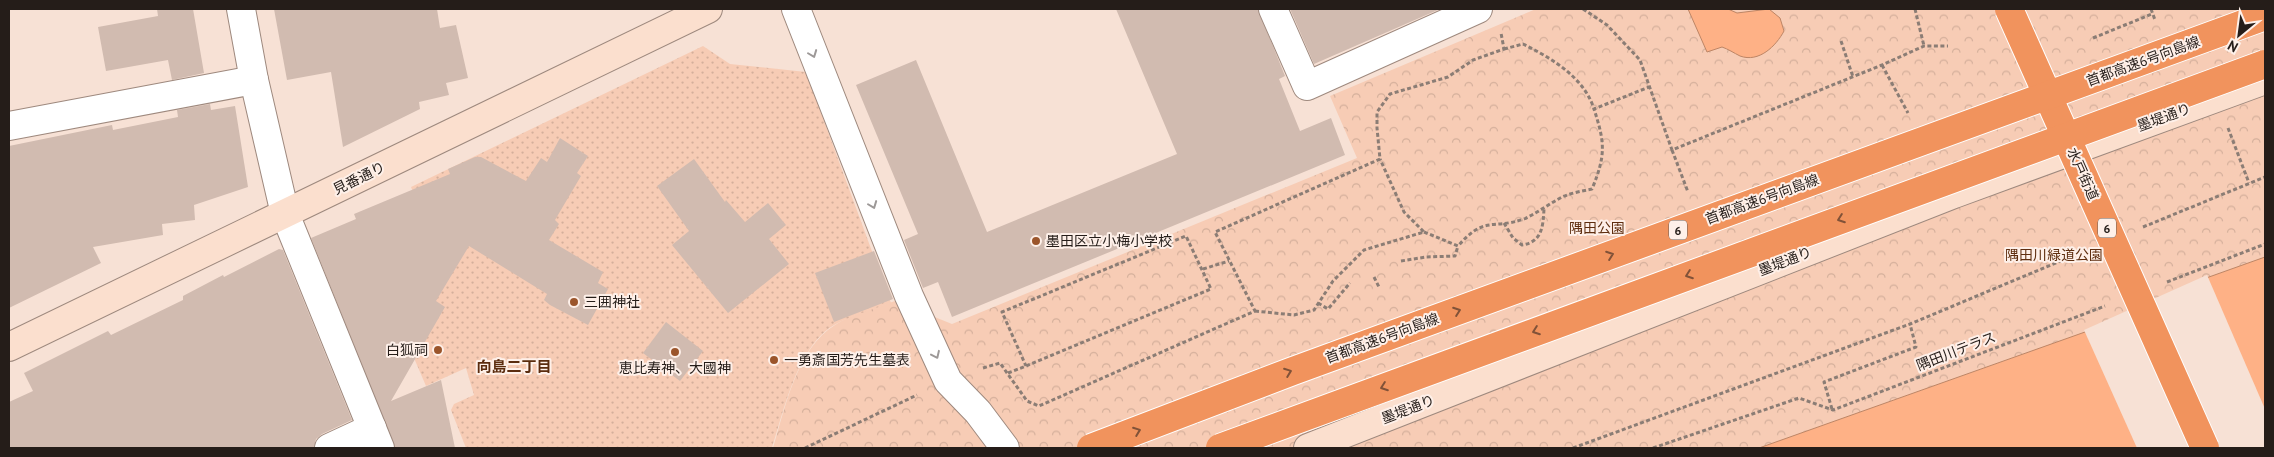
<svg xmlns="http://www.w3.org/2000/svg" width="2274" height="457" font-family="'PT Sans','Noto Sans JP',sans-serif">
<defs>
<pattern id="park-crowns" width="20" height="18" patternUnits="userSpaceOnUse" patternTransform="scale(1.25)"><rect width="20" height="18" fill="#f7ccb5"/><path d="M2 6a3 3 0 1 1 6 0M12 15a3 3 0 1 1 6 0" fill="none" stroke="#d4af9b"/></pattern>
<pattern id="garden-dots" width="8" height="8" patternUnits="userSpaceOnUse" patternTransform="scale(1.25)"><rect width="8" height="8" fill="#f7ccb5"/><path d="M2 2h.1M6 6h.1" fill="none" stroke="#d4af9b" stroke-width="1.8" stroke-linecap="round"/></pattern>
</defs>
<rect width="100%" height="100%" fill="#f7e1d5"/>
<!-- park -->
<path fill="url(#park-crowns)" d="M1536,9h729v248l-70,25 -110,50 -326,116h-986c12,-40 24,-100 62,-123 17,-11 41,-17 60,-24l57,23 405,-166 -27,-62z"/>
<!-- garden -->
<path fill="url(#garden-dots)" d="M703,46l27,18 76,8 85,231c-18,6 -38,12 -55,21 -38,20 -52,86 -64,124h-306l-15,-38 3,-6 20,-9 -8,-27 -40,18 -36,-84 28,-98 -7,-17z"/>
<!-- water -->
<g fill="#feb186" stroke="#bd8565">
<path d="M1688,9h40l9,4 32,-4 11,9 4,13c-8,15 -25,32 -44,25 -6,-3 -12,-7 -18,-9l-15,5z"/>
<path d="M2265,257v191h-506l326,-116 110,-50z"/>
</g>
<!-- pier -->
<path fill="#f7e1d5" d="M2207,275l58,134v39h-128l-53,-118z"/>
<!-- building -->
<g fill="#d1bbb0">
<path d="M157,9h36l11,64 -32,7 -4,-20 -62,11 -8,-44 60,-11z"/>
<path d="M274,9h163l3,19 16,-3 12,53 -22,5 3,12 -30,7 1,7 -77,38 -12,-75 -44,8z"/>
<path d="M1116,9h142l27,67 -6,3 21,52 31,-13 14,37 -393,162 -14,-35 -15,6 -19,-48 14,-6 -62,-149 60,-25 71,172 190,-78z"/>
<path d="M1290,9h150l-126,55z"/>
<path d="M210,104l1,6 24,-4 13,81 -54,18 1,15 -33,4 1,11 -70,12 8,16 -92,45v-162l103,-21 1,5 65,-13 -1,-7z"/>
<path d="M560,138l28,18 -11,17 4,3 -26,44 4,4 -10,16 54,32 -5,11 10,6 -20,36 -38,-20 -6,-5 3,-6 -78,-48 -33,55 9,6 -54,94 50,-21 14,68h-60l-84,-210 45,-19 -2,-5 96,-40 -2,-5 27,-12h6l45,24 15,-23 6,4z"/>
<path d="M694,159l31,43 1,-2 19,22 23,-19 18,22 -17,14 20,25 -61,49 -56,-68 17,-14 -32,-45z"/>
<path d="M279,249l4,1 69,170 -30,14 -6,5 -2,9h-305v-46l24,-11 -9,-18 84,-42 3,4 72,-35v-4l40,-21 1,2z"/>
<path d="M874,251l19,48 -59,23 -19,-49z"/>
<path d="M666,322l37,29 -23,30 -37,-28z"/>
</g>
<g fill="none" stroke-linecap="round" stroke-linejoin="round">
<defs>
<g id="street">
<path d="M241,9l13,71 31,134 95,234"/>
<path d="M796,9l113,287 39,85 30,31 27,36"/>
<path d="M1273,9l34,77 171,-77"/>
<path d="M9,126l245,-46"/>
<path d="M329,448l43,-20"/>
</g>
<g id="secondary">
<path d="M9,347l699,-338"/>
<path d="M1308,448l646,-254 311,-114"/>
</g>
</defs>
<!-- street casing -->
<use href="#street" stroke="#9e897e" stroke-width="30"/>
<!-- secondary casing -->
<use href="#secondary" stroke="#9e897e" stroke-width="30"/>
<!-- path -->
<g stroke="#8b7d75" stroke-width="3" stroke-dasharray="4 2.5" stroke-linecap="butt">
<path d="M1583,9l24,16 33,35 32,90 210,-85 42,-19h24"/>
<path d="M1915,9l9,37"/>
<path d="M2151,9l4,11"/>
<path d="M2093,38l59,-24"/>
<path d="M1841,41l12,36"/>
<path d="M1504,49l19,-5c28,14 61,33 71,65l55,-22"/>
<path d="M1882,65l26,48"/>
<path d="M2228,128l21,55"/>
<path d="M1672,150l16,42"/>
<path d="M1504,223l9,15 9,7c20,-3 21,-18 22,-36"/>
<path d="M2143,227l122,-50"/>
<path d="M1424,232l34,14c27,-31 34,-16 66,-27 13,-6 25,-15 38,-22 9,-4 20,-6 30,-8 14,-34 13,-46 2,-80"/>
<path d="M1401,261l25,-4 29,-1 3,-10"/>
<path d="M1203,269l26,-8"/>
<path d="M1374,277l5,10"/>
<path d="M2167,282l98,-38"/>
<path d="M1318,303l10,6 22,-26"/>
<path d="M1255,311l39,4 20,-5 19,-29 31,-31 60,-18 -20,-20 -24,-53"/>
<path d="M983,368l17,-5 27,38 12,5 216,-95 -40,-79 165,-73 -3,-31v-16l13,-18 58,-17 25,-17 31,-11 -3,-16"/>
<path d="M1008,373l18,-7 185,-77 -25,-53 -184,76 24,54"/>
<path d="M1832,409l-8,-27 92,-35 -6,-23"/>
<path d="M805,448l112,-53"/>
<path d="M1573,448l337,-124 172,-72"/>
<path d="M1653,448l146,-50 34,12 272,-104"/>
</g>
<!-- street -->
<use href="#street" stroke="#fff" stroke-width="28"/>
<!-- secondary -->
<use href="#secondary" stroke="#fbdfce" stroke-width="28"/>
<defs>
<g id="highway-bridge">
<path d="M2009,9l196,439"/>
<path d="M1091,448l202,-77 972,-355"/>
<path d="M1220,448l1045,-384"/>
</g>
</defs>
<!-- highway-bridge casing -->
<use href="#highway-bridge" stroke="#fff" stroke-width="30" stroke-linecap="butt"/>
<!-- highway-bridge -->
<use href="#highway-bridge" stroke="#f1935d" stroke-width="28"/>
</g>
<!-- one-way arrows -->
<defs><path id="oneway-chevron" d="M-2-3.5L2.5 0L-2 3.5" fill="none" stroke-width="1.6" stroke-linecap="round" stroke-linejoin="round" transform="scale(1.25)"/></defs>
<g stroke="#9d9998">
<use href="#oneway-chevron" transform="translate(813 54) rotate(69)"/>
<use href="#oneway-chevron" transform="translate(873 205) rotate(69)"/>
<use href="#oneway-chevron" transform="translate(936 355) rotate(65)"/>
</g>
<g stroke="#815238">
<use href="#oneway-chevron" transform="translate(1841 219) rotate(160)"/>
<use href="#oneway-chevron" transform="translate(1610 255) rotate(-20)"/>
<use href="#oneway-chevron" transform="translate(1689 275) rotate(160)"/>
<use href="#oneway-chevron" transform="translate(1457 311) rotate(-20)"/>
<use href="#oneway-chevron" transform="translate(1536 331) rotate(160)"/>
<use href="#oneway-chevron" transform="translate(1288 372) rotate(-21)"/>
<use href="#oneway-chevron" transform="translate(1384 387) rotate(160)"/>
<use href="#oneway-chevron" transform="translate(1137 431) rotate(-21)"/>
</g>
<!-- markers -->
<g fill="#9b552b" stroke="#fef0e9" stroke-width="2">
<circle cx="1036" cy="241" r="5"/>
<circle cx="574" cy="302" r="5"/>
<circle cx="438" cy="350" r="5"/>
<circle cx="675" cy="352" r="5"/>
<circle cx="774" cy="360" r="5"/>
</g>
<g text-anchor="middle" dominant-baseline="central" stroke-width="4" stroke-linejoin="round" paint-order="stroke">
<!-- shield labels -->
<g fill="#fef0e9" stroke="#665c57" stroke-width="1">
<rect x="2098" y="218.5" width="18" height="19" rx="4"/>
<rect x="1669" y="220.5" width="18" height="19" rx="4"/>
</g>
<g font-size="12" font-weight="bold" fill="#251d19">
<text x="2107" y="228">6</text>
<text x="1678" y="230">6</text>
</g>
<!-- street labels -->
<g font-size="14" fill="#251d19" stroke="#fef0e9">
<text transform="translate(2143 61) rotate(-20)">首都高速6号向島線</text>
<text transform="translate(2164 117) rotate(-20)">墨堤通り</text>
<text transform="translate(2083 174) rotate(66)">水戸街道</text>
<text transform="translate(359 178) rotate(-26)">見番通り</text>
<text transform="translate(1762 199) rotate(-20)">首都高速6号向島線</text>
<text transform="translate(1785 261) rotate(-21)">墨堤通り</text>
<text transform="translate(1382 338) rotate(-20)">首都高速6号向島線</text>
<text transform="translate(1956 351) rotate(-21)">隅田川テラス</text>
<text transform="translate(1408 409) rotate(-21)">墨堤通り</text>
</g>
<!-- park labels -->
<g font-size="14" fill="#5f2e0f" stroke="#fef0e9">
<text x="1597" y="228">隅田公園</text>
<text x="2054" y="255">隅田川緑道公園</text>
</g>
<!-- poi labels -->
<g font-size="14" fill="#251d19" stroke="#fef0e9" text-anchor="start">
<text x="1046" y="241">墨田区立小梅小学校</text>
<text x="584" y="302">三囲神社</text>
<text x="428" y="350" text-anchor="end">白狐祠</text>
<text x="784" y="360">一勇斎国芳先生墓表</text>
<text x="675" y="368" text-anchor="middle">恵比寿神、大國神</text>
</g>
<!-- neighbourhood labels -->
<g font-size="15" font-weight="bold" fill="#5b2c0e" stroke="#fef0e9">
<text x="514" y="366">向島二丁目</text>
</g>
</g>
<!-- border -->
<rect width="2274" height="457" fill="none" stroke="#251d19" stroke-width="20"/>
<!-- north arrow -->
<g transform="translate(2239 35) rotate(209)" stroke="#fef0e9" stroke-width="4" paint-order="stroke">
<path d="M0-4L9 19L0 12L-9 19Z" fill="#251d19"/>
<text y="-8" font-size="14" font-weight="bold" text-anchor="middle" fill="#251d19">N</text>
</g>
</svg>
